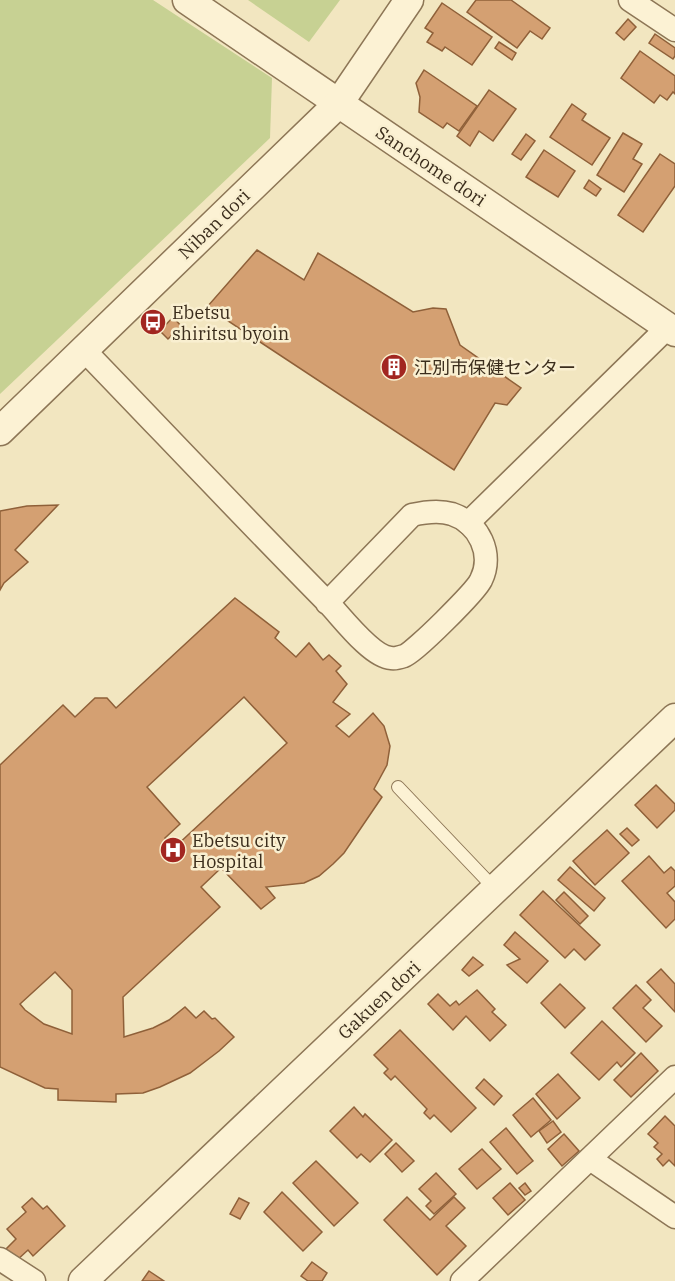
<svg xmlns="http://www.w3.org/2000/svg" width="675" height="1281" font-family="'IBM Plex Serif','Noto Sans JP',serif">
<rect width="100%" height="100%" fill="#f2e6c0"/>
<!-- green -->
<g fill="#c7d193">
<path d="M0,0h153l119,78 -2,60 -270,256z"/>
<path d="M248,0h92l-31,42z"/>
</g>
<!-- building -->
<g fill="#d4a072" stroke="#8f6039" stroke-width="1.5" fill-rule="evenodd">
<path d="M476,0h35l39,28 -8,11 -12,-8 -13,17 -50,-36z"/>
<path d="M442,3l50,34 -20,28 -27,-18 -3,4 -15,-9 6,-9 -8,-5z"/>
<path d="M628,19l8,8 -12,13 -8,-7z"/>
<path d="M655,34l20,14v8l-2,3 -24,-16z"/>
<path d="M499,42l17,11 -4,7 -17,-12z"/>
<path d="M640,51l35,25v18l-2,-2 -6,8 -7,-5 -6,8 -33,-25z"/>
<path d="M424,70l53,36 -18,25 -12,-8 -4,5 -24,-16 1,-15 -4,-14z"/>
<path d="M489,90l27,19 -23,32 -14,-10 -9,15 -13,-10z"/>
<path d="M572,104l14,10 -4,6 28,18 -18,27 -42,-28z"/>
<path d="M623,133l19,11 -9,15 9,5 -18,28 -27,-17z"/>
<path d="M526,134l9,7 -14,19 -9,-6z"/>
<path d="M544,150l31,21 -17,26 -32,-20z"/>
<path d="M660,154l15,10v22l-32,46 -25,-17z"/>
<path d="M589,180l12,9 -5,7 -12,-8z"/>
<path d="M257,250l47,30 14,-27 95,59 20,-4 13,1 14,36 61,43 -14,17 -12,-2 -41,67 -247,-163z"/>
<path d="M173,317l8,9 -13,13 -8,-8z"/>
<path d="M58,505l-43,45 13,12 -24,21 -4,7v-79l27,-5z"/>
<path d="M235,598l44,34 -4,6 21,19 13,-14 14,17 6,-5 12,11 -5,5 11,13 -14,18 17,12 -14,12 13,11 24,-24 11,13 6,20 -3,19 -13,24 8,8 -38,56 -11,11 -14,12 -15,7 -38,4 9,11 -14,11 -40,-41 -20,19 19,20 -97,90 1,40 29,-9 16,-8 16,-13 11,11 8,-7 8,8 3,-1 19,19 -15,14 -29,22 -30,14 -17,6 -27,1v8l-58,-2v-11l-13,-1 -45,-21v-302l63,-60 12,12 20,-19h12l9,10zM244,697l43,46 -112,104 -10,-9 15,-14 -33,-37zM55,972l17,18v44l-28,-10 -19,-14 -5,-6z"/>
<path d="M656,785l19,19v6l-18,18 -22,-23z"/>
<path d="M627,828l12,12 -7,6 -12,-12z"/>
<path d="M607,830l22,23 -34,32 -22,-24z"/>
<path d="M649,856l15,17 7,-6 4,4v15l-8,7 8,9v17l-9,9 -44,-47z"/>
<path d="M570,867l35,31 -11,13 -36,-31z"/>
<path d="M543,891l57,54 -15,15 -11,-11 -9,9 -45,-43z"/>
<path d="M564,892l24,24 -8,8 -24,-24z"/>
<path d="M515,932l33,29 -21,22 -20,-18 13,-6 -16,-14z"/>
<path d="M473,957l10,8 -14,11 -7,-6z"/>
<path d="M661,969l14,15v28l-28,-30z"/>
<path d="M560,984l25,24 -20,20 -24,-25z"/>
<path d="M636,985l15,15 -8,8 19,18 -16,16 -33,-34z"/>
<path d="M477,990l18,19 -3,3 14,13 -16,16 -24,-25 -13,14 -25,-26 10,-10 12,12 6,-5 3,4z"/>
<path d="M602,1021l33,32 -14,14 -4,-5 -18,18 -28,-27z"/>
<path d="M400,1030l76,78 -25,24 -17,-17 -4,4 -6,-6 3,-4 -32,-33 -4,4 -7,-7 4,-4 -14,-14z"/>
<path d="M641,1053l17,18 -27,26 -17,-17z"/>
<path d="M558,1074l22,24 -23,21 -21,-25z"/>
<path d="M484,1079l18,17 -8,9 -18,-17z"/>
<path d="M533,1098l18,22 -20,17 -18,-22z"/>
<path d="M354,1107l9,10 2,-3 27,26 -22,22 -9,-8 -4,4 -27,-27z"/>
<path d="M665,1116l10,10v40l-6,-6 -6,6 -6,-7 5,-5 -8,-7 4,-4 -10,-9z"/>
<path d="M553,1121l8,11 -14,11 -8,-12z"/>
<path d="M506,1128l27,33 -16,13 -27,-32z"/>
<path d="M564,1134l15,17 -17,15 -14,-17z"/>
<path d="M396,1143l18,18 -12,11 -17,-18z"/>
<path d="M482,1149l19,20 -24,20 -18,-20z"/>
<path d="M316,1161l42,42 -24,23 -41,-43z"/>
<path d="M436,1173l20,21 -22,20 -8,-8 5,-5 -12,-12z"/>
<path d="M510,1183l15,17 -17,15 -15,-17z"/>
<path d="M525,1183l6,8 -6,4 -6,-7z"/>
<path d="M282,1192l40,40 -19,19 -39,-39z"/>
<path d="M407,1197l23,23 24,-23 11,11 -19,18 20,20 -29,29 -53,-55z"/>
<path d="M32,1198l11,11 4,-3 18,20 -32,30 -5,-6 -12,11 -11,-11 11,-11 -9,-10 19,-17 -4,-5z"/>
<path d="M239,1198l10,5 -9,16 -10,-5z"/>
<path d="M312,1262l15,11 -5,8h-14l-7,-5z"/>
<path d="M149,1271l15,10h-22z"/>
</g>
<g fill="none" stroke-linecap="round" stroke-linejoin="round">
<defs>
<path id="service" d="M398,787l98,103"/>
<g id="minor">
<path d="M630,0l45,30"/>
<path d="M84,350c82,85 163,171 246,255 13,14 42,52 61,53 3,1 10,-1 13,-2 10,-3 72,-65 77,-76 13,-26 -2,-57 -29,-66 -13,-4 -27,-2 -40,1l-85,88"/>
<path d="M468,523l200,-196"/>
<path d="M590,1159l85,58"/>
<path d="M0,1259l34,22"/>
<path d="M462,1281l213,-204"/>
</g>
<g id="tertiary">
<path d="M187,0l488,332"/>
<path d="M0,431l339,-328 70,-103"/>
<path d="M83,1281l592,-563"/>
</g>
</defs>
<!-- service casing -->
<use href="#service" stroke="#8d7656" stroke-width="14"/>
<!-- minor casing -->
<use href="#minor" stroke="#8d7656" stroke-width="25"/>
<!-- tertiary casing -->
<use href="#tertiary" stroke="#8d7656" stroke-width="31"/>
<!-- service -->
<use href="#service" stroke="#fcf2d4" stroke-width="12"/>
<!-- minor -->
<use href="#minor" stroke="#fcf2d4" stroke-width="22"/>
<!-- tertiary -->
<use href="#tertiary" stroke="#fcf2d4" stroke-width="28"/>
</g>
<!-- icons -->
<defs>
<symbol id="bus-disc" viewBox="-11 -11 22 22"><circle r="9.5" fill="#a22620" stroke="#f9efd0"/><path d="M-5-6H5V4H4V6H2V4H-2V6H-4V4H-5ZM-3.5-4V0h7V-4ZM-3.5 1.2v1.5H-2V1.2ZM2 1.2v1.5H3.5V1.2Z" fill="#fff"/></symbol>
<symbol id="building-disc" viewBox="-11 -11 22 22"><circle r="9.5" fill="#a22620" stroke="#f9efd0"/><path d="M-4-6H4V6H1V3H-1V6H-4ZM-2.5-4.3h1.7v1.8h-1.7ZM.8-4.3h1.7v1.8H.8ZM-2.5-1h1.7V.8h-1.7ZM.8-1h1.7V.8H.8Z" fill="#fff"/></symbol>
<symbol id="hospital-disc" viewBox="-11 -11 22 22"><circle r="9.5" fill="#a22620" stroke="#f9efd0"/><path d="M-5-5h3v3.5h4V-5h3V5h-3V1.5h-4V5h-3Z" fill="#fff"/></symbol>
</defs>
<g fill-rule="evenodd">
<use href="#bus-disc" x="138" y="307" width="30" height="30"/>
<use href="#building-disc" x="379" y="352" width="30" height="30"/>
<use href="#hospital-disc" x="158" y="835" width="30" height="30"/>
</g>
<g text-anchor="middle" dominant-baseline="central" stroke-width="5" stroke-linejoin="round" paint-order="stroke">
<!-- street labels -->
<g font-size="18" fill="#3b2d1c" stroke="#f9efd0">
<text transform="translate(431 166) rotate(34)">Sanchome dori</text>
<text transform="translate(214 224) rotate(-44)">Niban dori</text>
<text transform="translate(379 1000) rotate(-43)">Gakuen dori</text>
</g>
<!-- poi labels -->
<g font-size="18" fill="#3b2d1c" stroke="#f9efd0" text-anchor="start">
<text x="172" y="312">Ebetsu<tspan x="172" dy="21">shiritsu byoin</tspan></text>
<text x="414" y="367">江別市保健センター</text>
<text x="192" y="840">Ebetsu city<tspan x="192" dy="21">Hospital</tspan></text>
</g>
</g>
</svg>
